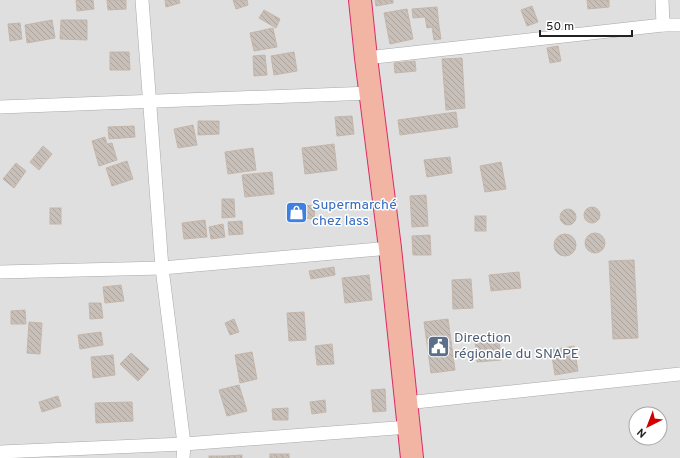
<svg xmlns="http://www.w3.org/2000/svg" width="680" height="458" font-family="Overpass,sans-serif">
<defs>
<pattern id="building-back-hatch" width="6" height="6" patternUnits="userSpaceOnUse"><rect width="6" height="6" fill="#c7bfb8"/><path d="M-1 5l2 2M0 0l6 6M5-1l2 2" fill="none" stroke="#aba49e"/></pattern>
</defs>
<rect width="100%" height="100%" fill="#f2efe9"/>
<!-- residential -->
<path fill="#e0dfdf" fill-rule="evenodd" d="M0,0h680v458h-680zM636,414h24v24h-24z"/>
<!-- building -->
<g fill="url(#building-back-hatch)" stroke="#c4b6ab">
<path d="M76,0h17l1,9 -17,2z"/>
<path d="M107,0h19v9l-18,1z"/>
<path d="M165,0h14l1,3 -14,4z"/>
<path d="M233,0h14l1,5 -12,4z"/>
<path d="M375,0h18v3l-17,3z"/>
<path d="M587,0h22v7l-21,2z"/>
<path d="M532,6l6,16 -11,4 -6,-16z"/>
<path d="M437,7l2,19 -12,2 -2,-11 -12,1 -1,-9z"/>
<path d="M407,9l6,30 -23,5 -6,-31z"/>
<path d="M264,10l16,9 -4,9 -17,-10z"/>
<path d="M52,20l3,18 -28,5 -2,-18z"/>
<path d="M61,20h26v20l-27,-1z"/>
<path d="M20,23l2,16 -12,2 -2,-17z"/>
<path d="M439,26l2,13 -7,1 -2,-13z"/>
<path d="M273,28l4,19 -23,4 -4,-18z"/>
<path d="M558,46l3,15 -11,2 -3,-15z"/>
<path d="M110,52h19l1,18h-20z"/>
<path d="M294,52l3,19 -23,4 -3,-19z"/>
<path d="M265,55l2,20 -13,1 -1,-20z"/>
<path d="M462,58l3,50 -19,2 -4,-51z"/>
<path d="M415,61l1,10 -21,2 -1,-10z"/>
<path d="M456,112l2,15 -58,8 -2,-15z"/>
<path d="M352,116l2,18 -17,2 -2,-19z"/>
<path d="M198,121h21v13l-21,1z"/>
<path d="M193,125l4,20 -19,3 -4,-19z"/>
<path d="M134,126l1,11 -26,2 -1,-12z"/>
<path d="M105,137l2,7 5,-1 5,17 -18,6 -7,-25z"/>
<path d="M334,144l3,26 -32,4 -3,-26z"/>
<path d="M43,146l9,8 -13,16 -9,-8z"/>
<path d="M253,148l3,22 -28,4 -3,-22z"/>
<path d="M450,157l2,16 -25,4 -3,-17z"/>
<path d="M127,161l6,18 -21,7 -6,-18z"/>
<path d="M501,162l5,27 -21,3 -5,-26z"/>
<path d="M16,163l10,8 -12,17 -11,-9z"/>
<path d="M272,172l2,22 -29,3 -3,-22z"/>
<path d="M426,195l2,31 -16,1 -2,-31z"/>
<path d="M222,199h12l1,18 -13,1z"/>
<path d="M290,204l25,2 -1,13 -25,-2z"/>
<circle cx="592" cy="215" r="8"/>
<rect x="50" y="208" width="11" height="16"/>
<circle cx="568" cy="217" r="8"/>
<rect x="475" y="216" width="11" height="15"/>
<path d="M205,220l2,17 -23,2 -2,-16z"/>
<path d="M242,221l1,13 -14,1 -1,-13z"/>
<path d="M223,224l2,13 -14,2 -2,-12z"/>
<circle cx="595" cy="243" r="10"/>
<circle cx="565" cy="245" r="11"/>
<path d="M430,235l1,20h-18l-1,-19z"/>
<path d="M634,260l4,78 -25,1 -4,-78z"/>
<path d="M334,267l1,8 -24,4 -2,-8z"/>
<path d="M519,272l2,16 -30,3 -2,-16z"/>
<path d="M369,275l3,25 -27,3 -3,-25z"/>
<path d="M471,279l2,29 -20,1 -1,-29z"/>
<path d="M121,285l3,16 -19,2 -2,-16z"/>
<path d="M89,303h12l2,15 -13,1z"/>
<path d="M25,310l1,14h-15v-13z"/>
<path d="M304,312l2,28 -17,1 -2,-28z"/>
<path d="M234,319l5,13 -9,3 -5,-12z"/>
<path d="M448,319l7,51 -24,3 -7,-51z"/>
<path d="M29,322l13,1 -2,31 -13,-1z"/>
<path d="M101,332l2,13 -23,4 -2,-14z"/>
<path d="M499,339l2,21 -24,2 -2,-21z"/>
<path d="M332,344l2,20 -17,1 -2,-19z"/>
<path d="M574,346l4,25 -23,4 -4,-25z"/>
<path d="M252,352l5,27 -17,4 -5,-28z"/>
<path d="M131,353l18,16 -11,12 -18,-17z"/>
<path d="M113,355l2,20 -22,3 -2,-21z"/>
<path d="M239,385l8,26 -20,5 -8,-26z"/>
<path d="M385,389l1,22 -13,1 -2,-22z"/>
<path d="M58,396l3,10 -19,6 -3,-10z"/>
<path d="M325,400l1,12 -14,2 -2,-12z"/>
<path d="M132,402l1,19 -37,2 -1,-20z"/>
<path d="M288,408v12h-15l-1,-11z"/>
<rect x="270" y="454" width="19" height="4"/>
<path d="M242,455v3h-16l-1,-2z"/>
<rect x="209" y="456" width="16" height="2"/>
</g>
<g fill="none" stroke-linecap="round" stroke-linejoin="round">
<defs>
<g id="minor">
<path d="M142,0l20,268 22,176 -1,14"/>
<path d="M662,0l1,25"/>
<path d="M366,58l297,-33h17"/>
<path d="M0,107l371,-14"/>
<path d="M0,272l162,-4 228,-20"/>
<path d="M406,403l274,-29"/>
<path d="M0,452l184,-8 225,-17"/>
</g>
<path id="trunk" d="M360,0l6,58 24,190 22,210"/>
</defs>
<!-- minor casing -->
<use href="#minor" stroke="#a9a9a9" stroke-width="14"/>
<!-- trunk casing -->
<use href="#trunk" stroke="#dc2a67" stroke-width="24"/>
<!-- minor -->
<use href="#minor" stroke="#fff" stroke-width="13"/>
<!-- trunk -->
<use href="#trunk" stroke="#f2b4a3" stroke-width="22"/>
</g>
<!-- icons -->
<defs>
<symbol id="shop-square" viewBox="-11 -11 22 22"><rect x="-9" y="-9" width="18" height="18" rx="4" fill="#3f7fe0" stroke="#fff"/><path d="M-5-2.5h2.3a2.7 3.5 0 0 1 5.4 0H5L5.5 6h-11ZM-1.5-2.5h3a1.5 2.3 0 0 0-3 0Z" fill="#fff"/></symbol>
<symbol id="civic-square" viewBox="-11 -11 22 22"><rect x="-9" y="-9" width="18" height="18" rx="4" fill="#5c6f8a" stroke="#fff"/><path d="M-.6-6.5H3V-4.5H.6V-3L4-1V1h2V6H-6V1h2V-1L-.6-3ZM-1.2 2.5V6h2.4V2.5Z" fill="#fff"/></symbol>
</defs>
<g fill-rule="evenodd">
<use href="#shop-square" x="284" y="200" width="25" height="25"/>
<use href="#civic-square" x="426" y="334" width="25" height="25"/>
</g>
<g text-anchor="middle" dominant-baseline="central" stroke-width="3" stroke-linejoin="round" paint-order="stroke">
<!-- shop labels -->
<g font-size="14" fill="#366cbe" stroke="#fff" text-anchor="start">
<text x="312" y="205">Supermarché<tspan x="312" dy="16">chez lass</tspan></text>
</g>
<!-- service labels -->
<g font-size="14" fill="#4e5e75" stroke="#fff" text-anchor="start">
<text x="454" y="338">Direction<tspan x="454" dy="16">régionale du SNAPE</tspan></text>
</g>
</g>
<!-- north arrow -->
<g transform="translate(648 426) rotate(222)"><circle r="19" fill="#ffffff" stroke="#a7a7a7"/>
<path d="M0-3L7 15L0 10L-7 15Z" fill="#d40000"/>
<text y="-6" font-size="11" font-weight="bold" text-anchor="middle" fill="#222222">N</text>
</g>
<!-- scale -->
<path d="M540 30v6h92v-6" fill="none" stroke="#222222" stroke-width="2"/>
<text x="546" y="30" font-size="12" fill="#222222" stroke="#ffffff" stroke-width="3" paint-order="stroke">50 m</text>
</svg>
